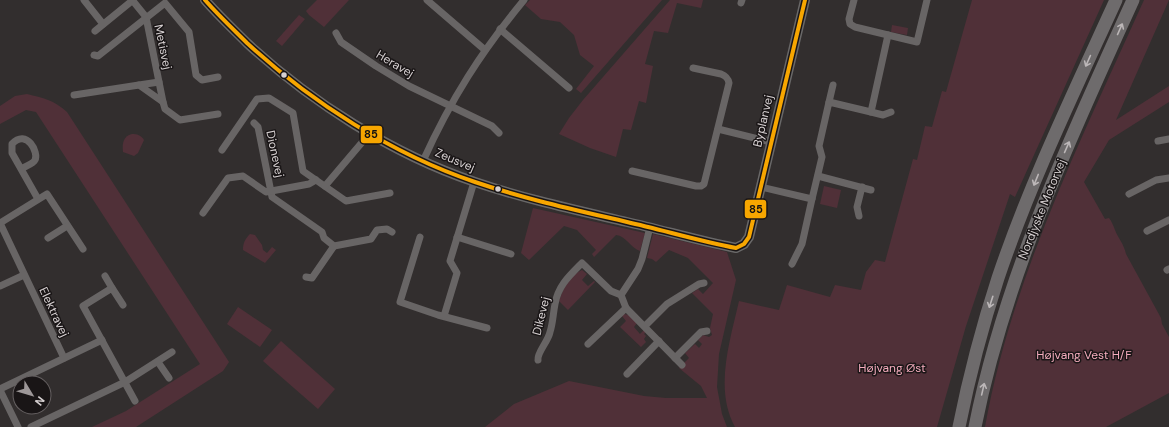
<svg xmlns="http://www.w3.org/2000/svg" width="1169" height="427" font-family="'DM Sans',sans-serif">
<rect width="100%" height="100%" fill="#322e2e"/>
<!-- green -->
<g fill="#503038">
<path d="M317,0h32l-25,27 -15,-12 -3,-4z"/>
<path d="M530,0h132l-81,93 -5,-4 18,-23 -14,-11 -6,-20 -14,-13 -19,-3 -16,-14z"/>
<path d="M670,0h33l-2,8 -24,-5 -9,30 -14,-2 -9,33 8,2 -7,37 -7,-2 -8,29 -8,-1 -7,28 -26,-9 -31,-14 10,-16 14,-18z"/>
<path d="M972,0h132l-89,197 -5,-3 -44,132 -29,101h-202c-21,-38 -5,-86 4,-126l40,9 8,-25 43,12 5,-12 26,5 5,-18 9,-12 10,2 28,-103 4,1 8,-34 7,1 10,-36 4,1z"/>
<path d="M1144,0h25l-53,120 53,-34v16l-60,38 -25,42 21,37 4,-1c3,4 4,7 6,12 3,8 9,14 11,24l35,64 1,6 7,13v56l-63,34h-121c27,-150 97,-289 159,-427z"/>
<path d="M299,15l6,4 -23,27 -6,-5z"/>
<path d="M892,25l16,3 -1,7 -16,-3z"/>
<path d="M27,94c16,4 27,6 40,18l162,250 -6,9 -87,56h-44l34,-16 74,-47 -164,-252 -10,-2 -26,14v-18l15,-10z"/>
<path d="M132,134c5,0 9,1 12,6l-6,13 -4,3 -11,-4c-1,-8 0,-16 9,-18z"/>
<path d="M824,186l17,4 -4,18 -17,-4z"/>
<path d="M533,208l112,25 -5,18c-9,-3 -14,-15 -24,-16l-22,22 -2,-3 4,-4 -19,-20 -13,-4 -35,34 -8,-7z"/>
<path d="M250,234l5,1 7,10 1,5 4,3 5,-6 4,3 -11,13 -22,-13c0,-7 2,-11 7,-16z"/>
<path d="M653,234l74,18 9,28 -17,74 -2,33 5,27 5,13h-242l29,-23 55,-23 75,15 22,2h41l-6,-12 -22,-18 10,-10 -4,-5 10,-9 4,4 3,-4 -4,-4 5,-5 6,2 3,-2 -2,-7 3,-14 -21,-21 6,-4 5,5 10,-11 -25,-25 -19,-8 -13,12 -4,-3 -5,-1z"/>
<path d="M582,270l5,4 -5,6 6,6 6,-5 1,1 -27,28 -9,-9c4,-12 11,-26 23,-31z"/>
<path d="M238,307l34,23 -12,17 -33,-23z"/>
<path d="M624,314l5,1 8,8 -3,4 6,7 4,-4 2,2 -2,2 2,2 -2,3 2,3 -5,5 -21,-20 6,-6 -4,-5z"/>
<path d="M281,341l54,48 -17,20 -55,-48z"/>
</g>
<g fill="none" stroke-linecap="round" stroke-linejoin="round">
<!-- street -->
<g stroke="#686565" stroke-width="7">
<path d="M84,0l19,24"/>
<path d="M427,0l58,50"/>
<path d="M133,1l13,16 17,85"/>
<path d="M741,3l1,-3"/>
<path d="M500,29l69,59"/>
<path d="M95,31l38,-31"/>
<path d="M336,33l5,9 35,24 33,20 83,40 7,7"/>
<path d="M888,35l29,7 10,-42"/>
<path d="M94,55l4,1 67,-53 24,29 7,43 6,5 16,-3"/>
<path d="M139,85l20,-3"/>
<path d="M74,95l65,-10 24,17 2,7 15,11 38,-6"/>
<path d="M829,102l4,-17"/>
<path d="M871,112l12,3 8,-3"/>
<path d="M254,123l4,4 14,70 50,35 2,6 10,8 37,-7 6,-9 10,-1 5,3"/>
<path d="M718,129l53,13"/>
<path d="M1158,141l11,-2"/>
<path d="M222,150l35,-51 12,-1 24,15 10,58 43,30 44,-8"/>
<path d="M423,161c28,-62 58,-109 101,-161"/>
<path d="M21,169c5,-3 12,-5 14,-9 4,-7 -8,-32 -23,-16v9l26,46"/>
<path d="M632,171l64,15h5l3,-2 25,-101c-1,-5 -3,-7 -8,-9l-28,-6"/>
<path d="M818,176l53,14"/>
<path d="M325,186l45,-53"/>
<path d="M761,187l51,12 10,-42 -3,-11 10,-44 42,10 17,-77 -33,-8 -5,-3 -1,-5 5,-19"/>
<path d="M1129,194l27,-14 13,-2"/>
<path d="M203,213l25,-35 15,-2 23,16 43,-8 7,-4"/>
<path d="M859,216l-2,-9 5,-20"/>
<path d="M0,223l64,135"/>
<path d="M0,223l47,-29 36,55"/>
<path d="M1147,231l22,-11"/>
<path d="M420,237l-20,65 38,13 49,13"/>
<path d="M457,237l54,17"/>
<path d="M48,238l19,-12"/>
<path d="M792,264l10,-20 10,-45"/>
<path d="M1167,270l2,-1"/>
<path d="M105,276l7,12"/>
<path d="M306,277l6,1 22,-32"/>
<path d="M0,286l24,-11"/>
<path d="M621,295l17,-26 4,-10 8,-32"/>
<path d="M123,305l-11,-17 -29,18 52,95"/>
<path d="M444,316l13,-43 -7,-12 24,-79"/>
<path d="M645,326l22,-22 32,-20 5,-1"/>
<path d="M588,344l38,-36"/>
<path d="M675,358l26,-26 6,-1"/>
<path d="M538,360c-1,-8 10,-18 12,-28 3,-9 3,-18 5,-28 3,-18 14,-28 27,-41l29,28 10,4 5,13 56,57"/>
<path d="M158,362l11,16"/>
<path d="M627,374l32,-33"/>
<path d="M0,389l102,-49"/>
<path d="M0,390l18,37"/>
<path d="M31,427l94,-45 47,-30"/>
</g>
<!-- secondary -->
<path stroke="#696868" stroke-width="10" d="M205,0c13,15 28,29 42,43 64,59 145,111 228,139 50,17 101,28 152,40 36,8 72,19 109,26l8,-4 5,-7 56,-237"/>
<!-- highway -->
<g stroke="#6e6b6c" stroke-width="13">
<path d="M959,427c10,-50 23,-100 39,-149 32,-95 76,-186 118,-278"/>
<path d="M975,427c30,-151 95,-288 158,-427"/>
</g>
<defs>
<path id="bus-1" d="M205,0c13,15 28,29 42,43 64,59 145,111 228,139 50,17 101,28 152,40 36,8 72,19 109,26l8,-4 5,-7 56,-237"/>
</defs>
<!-- bus-1 casing -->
<use href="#bus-1" stroke="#191516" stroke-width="7"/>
<!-- bus-1 -->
<use href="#bus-1" stroke="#f7a600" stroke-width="4"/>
</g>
<!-- one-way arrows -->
<defs><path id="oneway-shaft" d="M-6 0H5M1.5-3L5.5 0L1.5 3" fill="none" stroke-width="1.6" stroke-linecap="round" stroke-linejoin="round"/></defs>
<g stroke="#bcb7b8">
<use href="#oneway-shaft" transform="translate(1120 29) rotate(-66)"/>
<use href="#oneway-shaft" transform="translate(1088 61) rotate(114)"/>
<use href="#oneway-shaft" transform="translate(1067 147) rotate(-66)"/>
<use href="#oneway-shaft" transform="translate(1036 180) rotate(112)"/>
<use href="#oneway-shaft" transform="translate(991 302) rotate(108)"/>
<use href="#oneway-shaft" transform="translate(983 389) rotate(-77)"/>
</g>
<!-- markers -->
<g fill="#d6d0d1" stroke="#191516" stroke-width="1.5">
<circle cx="284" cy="75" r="3.5"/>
<circle cx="498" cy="189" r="3.5"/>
</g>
<g text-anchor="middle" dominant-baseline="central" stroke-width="3" stroke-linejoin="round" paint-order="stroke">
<!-- street labels -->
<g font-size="12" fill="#d6d0d1" stroke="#191516">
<text transform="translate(163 47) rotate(78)">Metisvej</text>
<text transform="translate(395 64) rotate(31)">Heravej</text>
<text transform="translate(763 121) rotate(-77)">Byplanvej</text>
<text transform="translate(275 154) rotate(78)">Dionevej</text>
<text transform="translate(455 160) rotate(23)">Zeusvej</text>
<text transform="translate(1042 209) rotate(-68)">Nordjyske Motorvej</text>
<text transform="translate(54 312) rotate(65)">Elektravej</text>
<text transform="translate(541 316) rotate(-76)">Dikevej</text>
</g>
<!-- park labels -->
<g font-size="12" fill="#f4acbd" stroke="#191516">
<text x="1084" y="355">Højvang Vest H/F</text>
<text x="892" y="368">Højvang Øst</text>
</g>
</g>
<g stroke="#191516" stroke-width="1.5">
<rect x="360" y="125" width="23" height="19" rx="4" fill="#f7a600"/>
<rect x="744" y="199" width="23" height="20" rx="4" fill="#f7a600"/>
</g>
<g font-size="11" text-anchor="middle" font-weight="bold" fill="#111">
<text x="371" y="138">85</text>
<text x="756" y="213">85</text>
</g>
<!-- north arrow -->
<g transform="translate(32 395) rotate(128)"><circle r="19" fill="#191516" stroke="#656061"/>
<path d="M0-3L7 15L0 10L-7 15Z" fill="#9d9798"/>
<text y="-6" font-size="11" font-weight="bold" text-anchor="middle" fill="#d6d0d1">N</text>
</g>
</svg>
